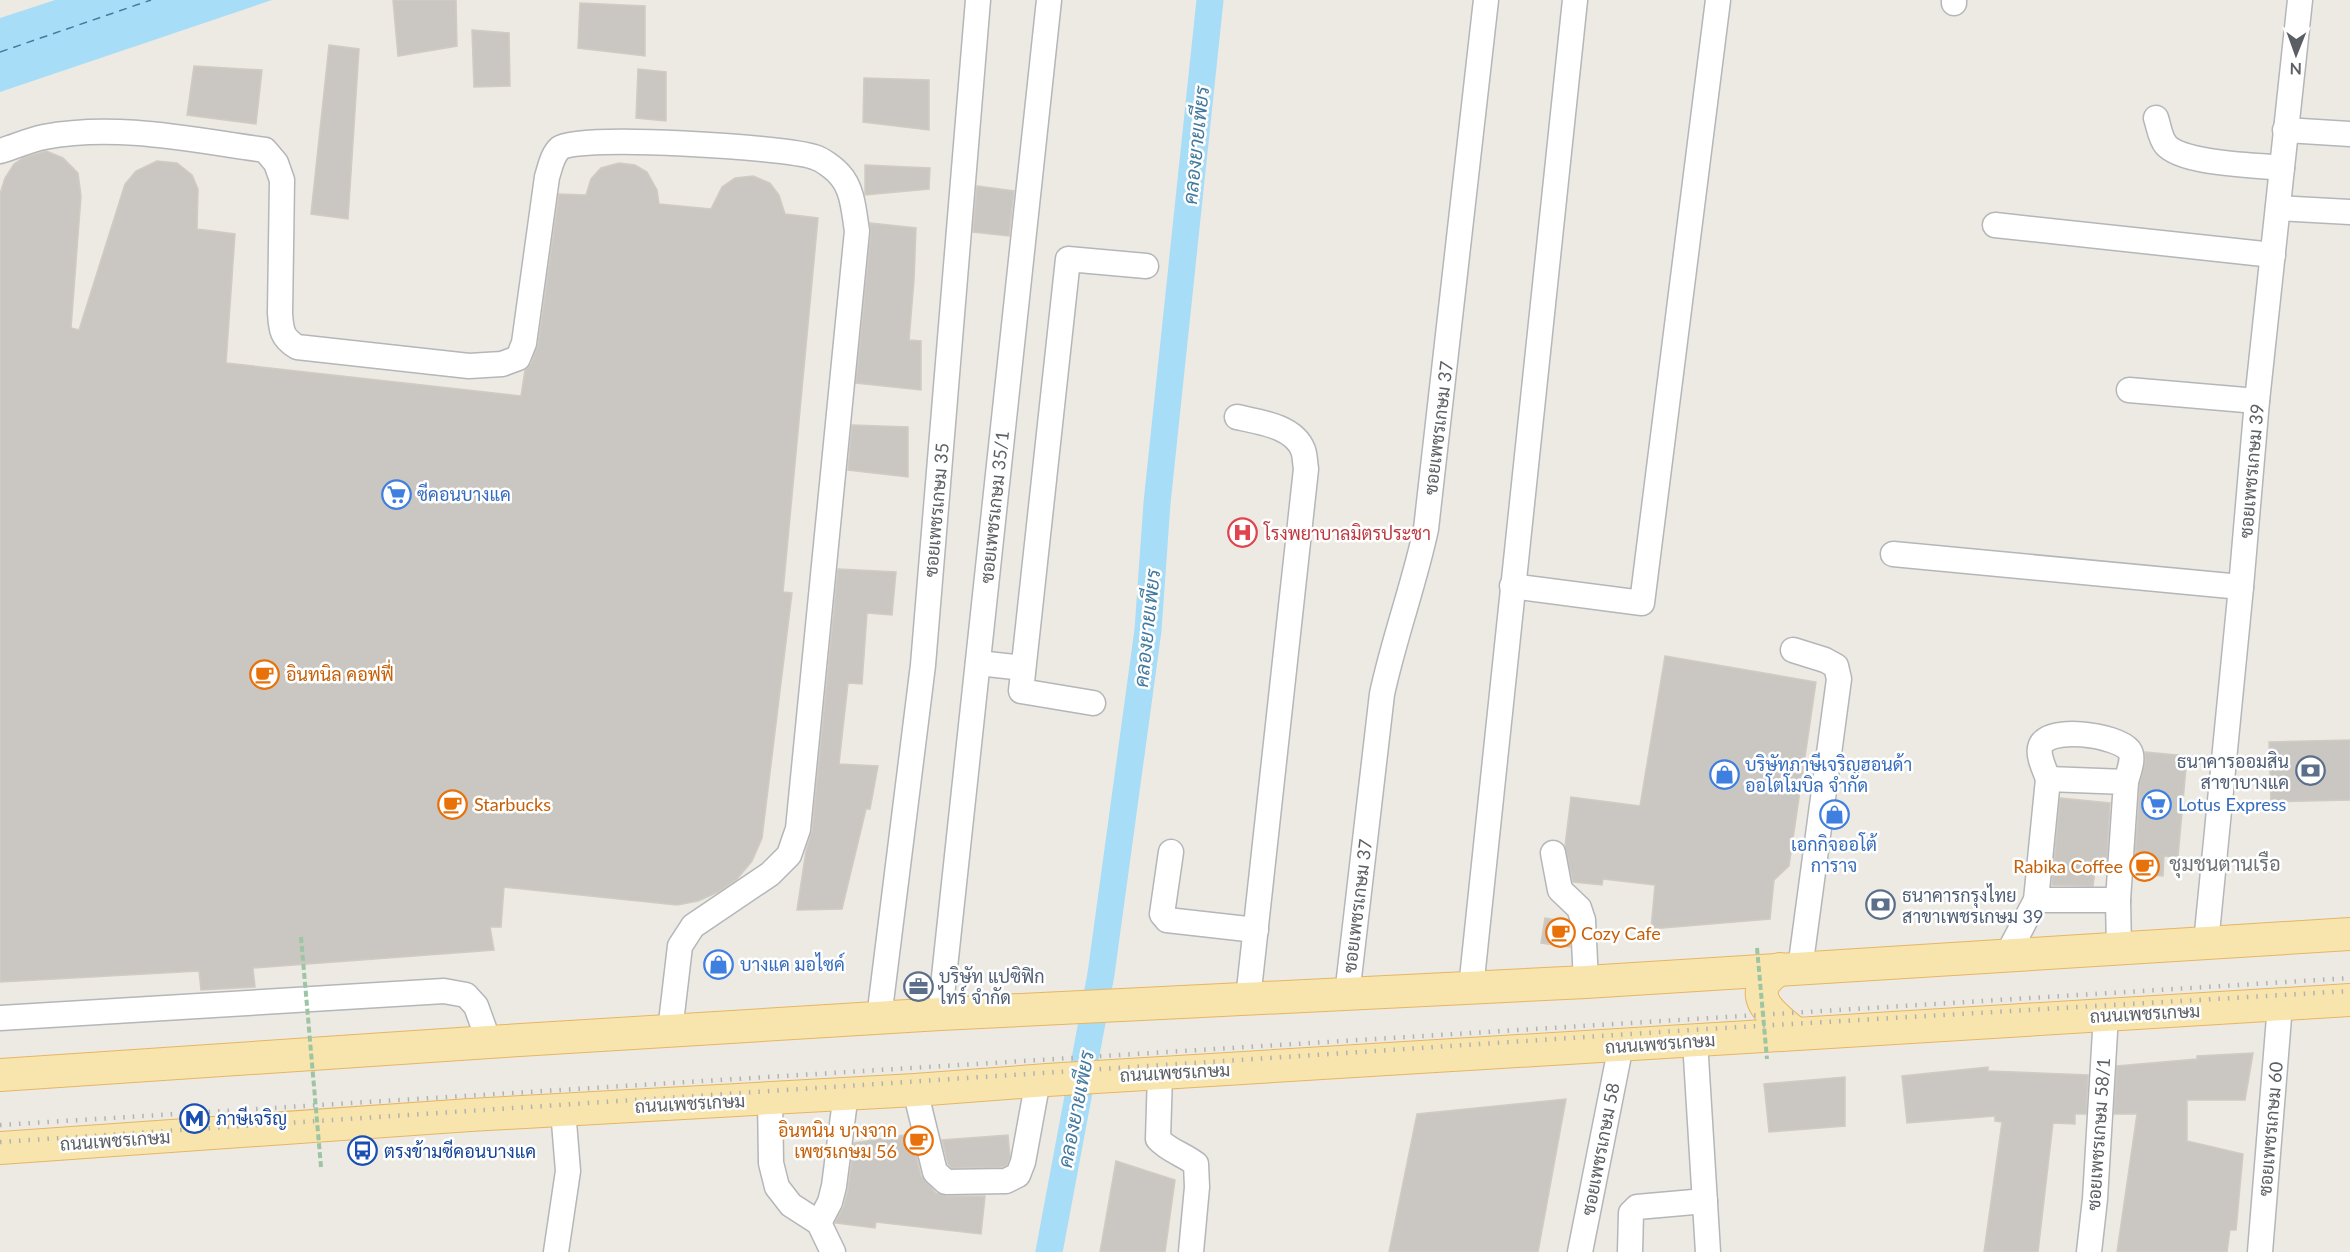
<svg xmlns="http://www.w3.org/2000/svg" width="2350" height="1252" font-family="Lato,Sarabun,sans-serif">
<rect width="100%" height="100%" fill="#edeae3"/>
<!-- water -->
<path fill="#a8ddf8" d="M55,0h217l-272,92v-74z"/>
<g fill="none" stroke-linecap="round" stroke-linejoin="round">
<!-- canal -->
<path stroke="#a8ddf8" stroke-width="27" d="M1049,1252l52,-278 47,-344 9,-127 53,-503"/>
<!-- ferry -->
<path stroke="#447aa0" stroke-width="1.5" stroke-dasharray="8 6" stroke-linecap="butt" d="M0,52l151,-52"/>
</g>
<!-- building -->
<g fill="#cac7c2" stroke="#d1cbc2" stroke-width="1.5">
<path d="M393,0h63l1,46 -59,10z"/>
<path d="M580,3l65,3v50l-67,-8z"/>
<path d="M472,30l37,3 1,53 -36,1z"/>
<path d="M329,45l30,4 -11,170 -37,-5z"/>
<path d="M194,66l68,4 -6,54 -69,-9z"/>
<path d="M638,69l28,3v49l-30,-3z"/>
<path d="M864,78l65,2v50l-66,-8z"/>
<path d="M46,151l17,7 15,15 3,23 -10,132 8,2 46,-146 11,-13 21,-10 20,2 15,12 6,14 -1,40 38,5 -9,129 295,33 4,-26 6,-6 7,-19 21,-151 27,1 5,-16 10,-11 18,-5 16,2 12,7 10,18 2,14 52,5 11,-22 13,-9 18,-2 17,7 9,12 6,19 33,4 -35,374 9,1 -30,245 -10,23 -15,18 -19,13 -20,9 -21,4 -173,-18 -3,40h-11l4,23 -241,18 2,19 -54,3 -2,-19 -199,11v-788l5,-16 9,-14 9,-6z"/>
<path d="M865,165l65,3 -1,21 -64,6z"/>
<path d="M977,186l37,5 -5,45 -36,-4z"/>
<path d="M870,223l46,5 -2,52 -5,60 12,1v49l-65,-7 15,-151z"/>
<path d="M852,425l56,2v50l-60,-7z"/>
<path d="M838,569l58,3 -4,43 -25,-2 -5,71 -14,-1 -9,81 39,2 -8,43h-4l-24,100 -45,1 9,-59 6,-20z"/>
<path d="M1665,656l151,26 -27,184 -15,14 -4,39 -119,10 4,-44 -52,-6 -1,6 -29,-3 -8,-36 6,-49 69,9z"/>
<path d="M2350,740v60l-79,2 -2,-60z"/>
<path d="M2145,752l42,4 -9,101 -14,-1 -1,20 -29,-2 6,-90 5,-21z"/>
<path d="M2060,798l50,5 -4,69 -11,-1 -2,15 -41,-1z"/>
<path d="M1545,918l24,4 1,25 -29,-4z"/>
<path d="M2253,1053l-8,47h-58v41l56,13 -7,76h-6l-3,22h-110l20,-138h-23l3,-48 80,-7v-3z"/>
<path d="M1988,1067v4l100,4 -2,39h-11v10l-22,-1 -15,129h-54l18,-130 -7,-1v-5l-88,7 -5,-47z"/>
<path d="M1845,1077v49l-76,6 -5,-48z"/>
<path d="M1566,1099l-28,153h-149l28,-138z"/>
<path d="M911,1134l10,42 15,17 10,3h39l-4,38 -105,-12 -1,6 -40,-5 9,-17 4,-17 6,-46z"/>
<path d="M1008,1135l2,22 -3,8 -4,2 -52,1 -3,-4 -6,-24z"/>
<path d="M1116,1161l59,19 -10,72h-65z"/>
</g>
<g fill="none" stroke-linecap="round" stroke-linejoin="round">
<defs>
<g id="minor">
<path d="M1954,3v-3"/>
<path d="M2156,118c3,9 4,20 10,27 17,19 90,20 116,23"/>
<path d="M2285,130l65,4"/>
<path d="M0,151c14,-4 29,-11 44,-14 73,-14 148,3 221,13l11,13 6,17 -2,133c1,17 2,25 17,34l172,19 33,-2 16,-6 6,-15 23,-166c3,-9 5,-22 13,-29 18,-14 226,-1 254,9 8,2 21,12 26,18 13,14 14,38 17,56l-59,598 -9,26 -19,19 -77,52 -13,20 -10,85"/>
<path d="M2278,208l72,4"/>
<path d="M1995,225l278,30"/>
<path d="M2129,390l128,11"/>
<path d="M1237,417c22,5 57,9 66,33 2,5 2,13 3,19l-58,530"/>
<path d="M1893,554l348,33"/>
<path d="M1512,586l130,17 76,-603"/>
<path d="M1793,650l32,10 11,6 3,13 -39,290"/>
<path d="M978,663l45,5"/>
<path d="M1093,703l-72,-12 47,-432 78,7"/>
<path d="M2048,779c-3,-9 -10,-22 -8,-31 5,-24 77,-13 89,2 6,8 -1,23 -3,32"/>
<path d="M1171,852l-9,62 5,6 89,10"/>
<path d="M1553,853l7,37 19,18 4,12 3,62"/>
<path d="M2036,900h82"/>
<path d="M2206,943l35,-356 16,-186 43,-401"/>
<path d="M2007,955l29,-55 12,-121 78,3 -8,118 1,48"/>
<path d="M1471,988l104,-988"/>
<path d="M1347,995l35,-301c12,-56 32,-109 44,-165l60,-529"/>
<path d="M940,1014l109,-1014"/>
<path d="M0,1018l444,-27 22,4 10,11 13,36"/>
<path d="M879,1018l44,-353 55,-665"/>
<path d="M1695,1041l13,211"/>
<path d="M1160,1073l-2,66c11,12 25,15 38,25l1,23 -6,65"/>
<path d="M915,1090l20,82 11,10 60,-1 12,-6 5,-13 15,-82"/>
<path d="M770,1098l1,65 6,24 14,18 28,18 14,29"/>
<path d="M819,1223l11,-21 4,-16 12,-93"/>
<path d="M556,1252l12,-81 -5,-61"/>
<path d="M1580,1252l41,-207"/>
<path d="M1630,1252l1,-39 6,-6 68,-6"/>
<path d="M2089,1252l6,-53 11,-184"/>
<path d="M2260,1252l20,-247"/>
</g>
<g id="major">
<path d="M1780,969c-39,24 -7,47 16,65"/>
<path d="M0,1075l489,-33 451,-28 646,-32 764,-48"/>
<path d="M0,1148l470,-33 445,-25 132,-10 1303,-80"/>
</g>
</defs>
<!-- minor casing -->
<use href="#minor" stroke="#b4b6b9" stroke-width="27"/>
<!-- major casing -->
<use href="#major" stroke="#e6b563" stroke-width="34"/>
<!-- minor -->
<use href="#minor" stroke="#fff" stroke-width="24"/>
<!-- major -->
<use href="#major" stroke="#f8e5ad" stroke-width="32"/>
<!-- rail -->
<g stroke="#b1b2b3" stroke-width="4.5" stroke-dasharray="1.5 8" stroke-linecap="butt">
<path d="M0,1125l2350,-147"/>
<path d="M0,1142l1707,-113 643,-38"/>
</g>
<!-- path-bridge -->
<g stroke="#9dc5a4" stroke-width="4" stroke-dasharray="6 3" stroke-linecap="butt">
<path d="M301,937l20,230"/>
<path d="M1757,948l10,111"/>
</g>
</g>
<!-- icons -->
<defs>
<symbol id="supermarket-ring" viewBox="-11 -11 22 22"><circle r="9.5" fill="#fff" stroke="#3f7fe0" stroke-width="1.5"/><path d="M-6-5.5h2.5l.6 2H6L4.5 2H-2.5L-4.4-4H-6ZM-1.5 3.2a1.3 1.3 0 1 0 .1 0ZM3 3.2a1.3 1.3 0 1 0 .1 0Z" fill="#3f7fe0"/></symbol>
<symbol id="hospital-ring" viewBox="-11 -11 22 22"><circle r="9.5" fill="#fff" stroke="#e0444e" stroke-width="1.5"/><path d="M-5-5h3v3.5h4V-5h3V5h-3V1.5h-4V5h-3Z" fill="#e0444e"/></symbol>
<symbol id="cafe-ring" viewBox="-11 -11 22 22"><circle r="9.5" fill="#fff" stroke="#e8710a" stroke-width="1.5"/><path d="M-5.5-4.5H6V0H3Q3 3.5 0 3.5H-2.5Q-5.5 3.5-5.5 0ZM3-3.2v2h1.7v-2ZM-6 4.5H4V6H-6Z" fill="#e8710a"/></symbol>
<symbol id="bank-ring" viewBox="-11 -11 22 22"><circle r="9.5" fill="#fff" stroke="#5c6f8a" stroke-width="1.5"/><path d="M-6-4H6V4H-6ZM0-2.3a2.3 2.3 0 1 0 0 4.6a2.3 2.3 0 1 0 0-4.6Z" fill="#5c6f8a"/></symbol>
<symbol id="shop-ring" viewBox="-11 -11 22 22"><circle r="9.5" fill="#fff" stroke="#3f7fe0" stroke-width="1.5"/><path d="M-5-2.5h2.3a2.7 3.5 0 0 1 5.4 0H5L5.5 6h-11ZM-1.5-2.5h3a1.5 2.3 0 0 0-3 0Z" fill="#3f7fe0"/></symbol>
<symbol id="office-ring" viewBox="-11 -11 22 22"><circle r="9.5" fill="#fff" stroke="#5c6f8a" stroke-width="1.5"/><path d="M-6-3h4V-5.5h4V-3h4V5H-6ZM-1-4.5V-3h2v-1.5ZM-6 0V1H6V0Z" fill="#5c6f8a"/></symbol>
<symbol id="metro-ring" viewBox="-11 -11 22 22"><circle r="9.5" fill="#fff" stroke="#1a4fb4" stroke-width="1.5"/><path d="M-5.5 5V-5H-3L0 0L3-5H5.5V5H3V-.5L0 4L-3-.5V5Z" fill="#1a4fb4"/></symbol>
<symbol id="bus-ring" viewBox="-11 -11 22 22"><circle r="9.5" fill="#fff" stroke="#1a4fb4" stroke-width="1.5"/><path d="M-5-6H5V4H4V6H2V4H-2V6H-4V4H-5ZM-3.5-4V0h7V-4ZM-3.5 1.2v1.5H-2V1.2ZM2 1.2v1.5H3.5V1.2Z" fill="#1a4fb4"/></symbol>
</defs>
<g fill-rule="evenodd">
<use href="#supermarket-ring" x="380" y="478" width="33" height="33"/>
<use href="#hospital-ring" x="1226" y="516" width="33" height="33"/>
<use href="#cafe-ring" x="248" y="658" width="33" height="33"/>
<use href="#bank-ring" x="2294" y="754" width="33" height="33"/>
<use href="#shop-ring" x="1708" y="758" width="33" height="33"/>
<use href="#cafe-ring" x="436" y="788" width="33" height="33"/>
<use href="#supermarket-ring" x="2140" y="788" width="33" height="33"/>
<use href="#shop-ring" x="1818" y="798" width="33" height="33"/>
<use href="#cafe-ring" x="2128" y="850" width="33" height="33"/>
<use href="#bank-ring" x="1864" y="888" width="33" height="33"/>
<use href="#cafe-ring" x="1544" y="916" width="33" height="33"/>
<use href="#shop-ring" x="702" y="948" width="33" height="33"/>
<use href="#office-ring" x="902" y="970" width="33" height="33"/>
<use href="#metro-ring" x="178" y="1102" width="33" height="33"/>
<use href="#cafe-ring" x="902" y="1124" width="33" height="33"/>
<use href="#bus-ring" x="346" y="1134" width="33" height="33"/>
</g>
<g text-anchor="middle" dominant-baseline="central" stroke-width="5" stroke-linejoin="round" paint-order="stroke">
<!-- street labels -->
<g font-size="18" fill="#5b5f63" stroke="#fff">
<text transform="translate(1438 428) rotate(-83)">ซอยเพชรเกษม 37</text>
<text transform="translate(2251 471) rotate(-85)">ซอยเพชรเกษม 39</text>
<text transform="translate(994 507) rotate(-84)">ซอยเพชรเกษม 35/1</text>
<text transform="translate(936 510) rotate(-85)">ซอยเพชรเกษม 35</text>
<text transform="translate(1357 906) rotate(-83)">ซอยเพชรเกษม 37</text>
<text transform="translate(2145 1013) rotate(-3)">ถนนเพชรเกษม</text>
<text transform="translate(1660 1043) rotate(-4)">ถนนเพชรเกษม</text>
<text transform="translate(1175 1072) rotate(-3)">ถนนเพชรเกษม</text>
<text transform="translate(690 1103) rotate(-3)">ถนนเพชรเกษม</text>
<text transform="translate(2270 1129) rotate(-85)">ซอยเพชรเกษม 60</text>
<text transform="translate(2098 1134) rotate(-86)">ซอยเพชรเกษม 58/1</text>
<text transform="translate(115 1140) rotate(-4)">ถนนเพชรเกษม</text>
<text transform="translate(1600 1149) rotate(-79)">ซอยเพชรเกษม 58</text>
</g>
<!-- shop labels -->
<g font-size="18" fill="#366cbe" stroke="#fff" text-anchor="start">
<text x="417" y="494">ซีคอนบางแค</text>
<text x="1745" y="764">บริษัทภาษีเจริญฮอนด้า<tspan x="1745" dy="21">ออโตโมบิล จำกัด</tspan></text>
<text x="2178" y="804">Lotus Express</text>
<text x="1834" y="844" text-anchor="middle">เอกกิจออโต้<tspan x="1834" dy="21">การาจ</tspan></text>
<text x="740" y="964">บางแค มอไซค์</text>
</g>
<!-- health labels -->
<g font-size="18" fill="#be3a42" stroke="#fff" text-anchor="start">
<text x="1264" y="533">โรงพยาบาลมิตรประชา</text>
</g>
<!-- food labels -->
<g font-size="18" fill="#c56008" stroke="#fff" text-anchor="start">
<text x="286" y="674">อินทนิล คอฟฟี่</text>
<text x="474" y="804">Starbucks</text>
<text x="2123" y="866" text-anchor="end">Rabika Coffee</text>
<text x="1581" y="933">Cozy Cafe</text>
<text x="897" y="1130" text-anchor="end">อินทนิน บางจาก<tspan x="897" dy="21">เพชรเกษม 56</tspan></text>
</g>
<!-- service labels -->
<g font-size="18" fill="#4e5e75" stroke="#fff" text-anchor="start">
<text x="2289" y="761" text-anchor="end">ธนาคารออมสิน<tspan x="2289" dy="21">สาขาบางแค</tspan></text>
<text x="1902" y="895">ธนาคารกรุงไทย<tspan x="1902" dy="21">สาขาเพชรเกษม 39</tspan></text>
<text x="939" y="976">บริษัท แปซิฟิก<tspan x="939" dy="21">ไทร์ จำกัด</tspan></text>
</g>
<!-- transit labels -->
<g font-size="18" fill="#164399" stroke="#fff" text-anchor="start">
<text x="216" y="1118">ภาษีเจริญ</text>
<text x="384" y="1151">ตรงข้ามซีคอนบางแค</text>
</g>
<!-- water labels -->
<g font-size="20" font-style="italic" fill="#447aa0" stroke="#fff">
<text transform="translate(1195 145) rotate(-84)">คลองยายเพียร</text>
<text transform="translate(1146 628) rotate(-84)">คลองยายเพียร</text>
<text transform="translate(1075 1109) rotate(-79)">คลองยายเพียร</text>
</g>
<!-- neighbourhood labels -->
<g font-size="20" fill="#6c7175" stroke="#fff">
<text x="2225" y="863">ชุมชนตานเรือ</text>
</g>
</g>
<!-- north arrow -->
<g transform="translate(2296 54) rotate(181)" stroke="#ffffff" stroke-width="4.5" paint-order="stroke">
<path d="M0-4.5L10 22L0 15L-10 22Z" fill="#5b5f63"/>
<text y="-9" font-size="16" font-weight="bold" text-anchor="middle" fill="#5b5f63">N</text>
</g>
</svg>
